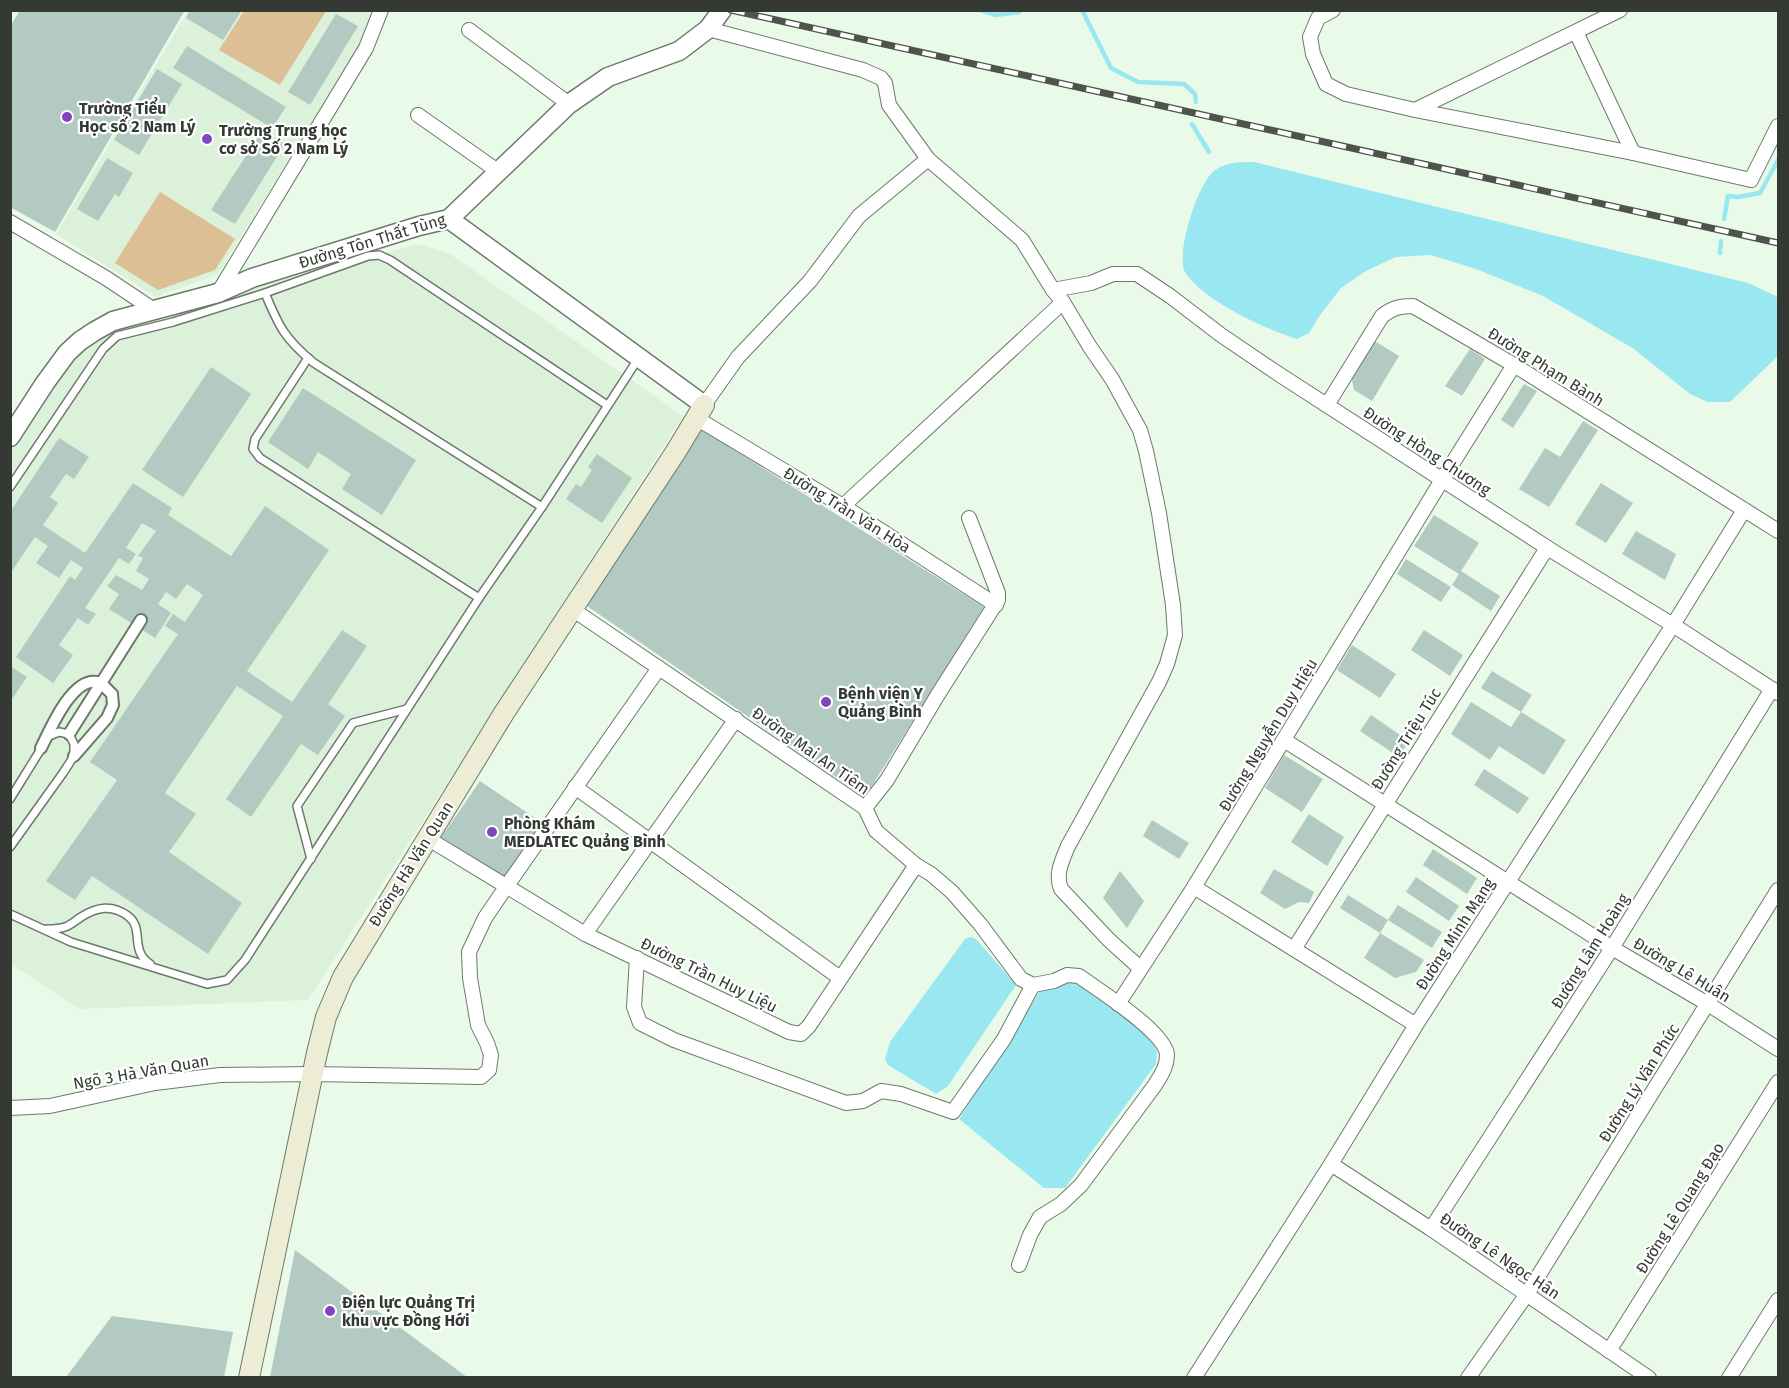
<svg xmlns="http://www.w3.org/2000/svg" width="1789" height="1388" font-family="'Fira Sans',sans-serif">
<rect width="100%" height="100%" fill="#eafae8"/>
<!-- built -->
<g fill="#dcf1d9">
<path d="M188,11h185l-12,34 -144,230 -61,22 -100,-63z"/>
<path d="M419,244l31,10 233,162 -375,584 -229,9 -68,-45 -1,-515 53,-80 37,-36 62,-13 82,-30z"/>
</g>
<!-- green -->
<g fill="#dcbf94">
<path d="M244,11h82l-46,74 -61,-35z"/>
<path d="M160,192l75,47 -20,31 -57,20 -43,-27z"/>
</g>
<!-- water -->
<g fill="#99e7f1">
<path d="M1254,162l494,121 30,14v59l-48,46h-22l-18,-8 -56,-45 -91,-53 -67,-27 -45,-14 -35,2 -30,14 -25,17 -21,27 -11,18 -12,6c-34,-11 -89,-36 -111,-65 -12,-17 11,-86 25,-100 11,-12 28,-12 43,-12z"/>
<path d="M971,937l5,2 40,46 -68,101 -12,8 -48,-29 -3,-6 5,-17 75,-103z"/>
<path d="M1074,977l45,33 35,33 3,10 -1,11 -91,124h-21l-85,-69 83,-131z"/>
</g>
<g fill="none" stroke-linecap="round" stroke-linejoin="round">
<!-- stream -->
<g stroke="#99e7f1" stroke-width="4.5">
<path d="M981,10l15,5 23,-3 2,-2"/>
<path d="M1082,10l29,58 27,14 46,2 11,10 1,8"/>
<path d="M1192,124l17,28"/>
<path d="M1724,219l4,-23 10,1 22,-4 18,-33"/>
<path d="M1720,253l1,-12"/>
</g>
</g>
<!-- building -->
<g fill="#b3cac2">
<path d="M20,10h165l-130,222 -45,-25v-180z"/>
<path d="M190,10h52l-19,30 -37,-22z"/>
<path d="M336,14l22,12 -48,79 -22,-13z"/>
<path d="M187,46l99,61 -14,21 -99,-60z"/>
<path d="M157,69l25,15 -43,71 -25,-15z"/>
<path d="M262,131l23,13 -50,80 -24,-14z"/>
<path d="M107,158l26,15 -14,24 -4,-3 -17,27 -21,-12z"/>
<path d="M1373,340l26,16 -27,45 -18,-11 -3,-15z"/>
<path d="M1470,349l15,10 -23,37 -17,-10z"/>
<path d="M211,367l40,27 -68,103 -41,-27z"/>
<path d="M1524,384l13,7 -24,37 -12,-8z"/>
<path d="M303,388l113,72 -34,55 -40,-26 9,-15 -33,-22 -10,17 -40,-27z"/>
<path d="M1583,421l15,9 -49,77 -30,-18 26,-41 15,9z"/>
<path d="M699,428l285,179 -119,190 -278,-191z"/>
<path d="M59,438l30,19 -15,22 -8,-5 -16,23 8,6 -15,22 42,28 48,-70 39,25 -4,7 63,41 34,-50 64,44 -82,121 45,31 50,-72 25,16 -39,58 17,12 -27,39 -17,-11 -50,73 -25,-18 57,-83 -46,-30 -72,107 31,21 -27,38 73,51 -34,51 -116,-78 -17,24 -29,-19 71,-101 -27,-18 88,-128 -13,-8 8,-12 12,8 18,-27 -16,-11 -11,15 -10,-7 -8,12 13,9 -16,25 -46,-29 10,-15 -12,-8 9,-11 26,15 7,-11 -13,-8 7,-13 -5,-2 18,-25 -14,-8 -16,25 10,6 -7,10 -10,-6 -34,50 11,6 -8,11 -10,-7 -19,27 14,10 -20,28 -37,-26 54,-81 5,4 8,-12 -12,-8 -12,18 -23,-15 12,-17 -13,-9 -25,37v-62z"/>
<path d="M597,454l35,24 -30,45 -36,-24 10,-15 5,3 11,-17 -4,-3z"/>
<path d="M1601,483l32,20 -27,40 -31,-19z"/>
<path d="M1434,515l45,28 -18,28 39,25 -9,15 -39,-26 7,-11 -45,-28z"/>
<path d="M1636,531l40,23 -11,26 -43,-26z"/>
<path d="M1406,559l45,28 -10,15 -44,-28z"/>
<path d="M1424,630l39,25 -13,21 -39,-26z"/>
<path d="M1352,645l44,29 -16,24 -43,-28z"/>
<path d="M10,666l17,11 -17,25z"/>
<path d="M1492,671l40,24 -11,17 -40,-24z"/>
<path d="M1471,702l40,25 10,-15 45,28 -22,35 -45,-29 -9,14 -39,-26z"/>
<path d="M1371,715l38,26 -10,16 -39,-26z"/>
<path d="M1284,755l39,24 -21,33 -37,-24z"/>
<path d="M1484,769l45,29 -11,16 -44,-29z"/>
<path d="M480,781l64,43 -39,57 -65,-42z"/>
<path d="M1309,814l35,23 -17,29 -36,-24z"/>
<path d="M1152,820l37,23 -10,16 -36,-23z"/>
<path d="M1433,849l44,29 -10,16 -44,-29z"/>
<path d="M1274,869l40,23 -5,11 -10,-1 -14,7 -25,-16z"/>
<path d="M1120,871l24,30 -17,27 -24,-30z"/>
<path d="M1416,877l43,29 -10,15 -43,-29z"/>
<path d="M1348,895l40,25 -8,13 -40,-25z"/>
<path d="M1398,905l44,27 -10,16 -44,-28z"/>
<path d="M1380,933l44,27 -8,12 -21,6 -31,-20z"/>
<path d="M295,1250l172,127h-197z"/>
<path d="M112,1316l121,16 -9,45h-158z"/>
</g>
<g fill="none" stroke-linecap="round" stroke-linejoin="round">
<defs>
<g id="service">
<path d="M308,358l-53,81 -2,10 7,9 219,140"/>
<path d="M10,487l93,-138 14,-13 56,-14 92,-29"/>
<path d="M542,507l-228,-144c-29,-24 -35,-36 -49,-70l103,-37 11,-1 11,5 217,145"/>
<path d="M10,799l39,-63 10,-4 10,2 5,10v12l-11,17 -53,74"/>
<path d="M311,859l-14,-53 56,-83 54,-14"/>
<path d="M10,914l61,28 136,42 20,-4 18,-20 234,-362 63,-91 96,-148"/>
<path d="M47,929c6,0 12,0 18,-2 6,-2 10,-6 16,-10 16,-10 31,-13 47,-1 17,13 1,34 22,48"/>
</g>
<g id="pedestrian">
<path d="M69,734l72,-114"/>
<path d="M41,748c9,-18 31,-71 56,-66 6,1 10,8 15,12l1,11 -6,13 -33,38"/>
</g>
<g id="minor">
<path d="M1333,10l-15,8 -8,19 3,17 13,30 20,10 69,16 218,43 118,27 27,-54"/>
<path d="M708,29l155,41 18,8 4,5 4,22 39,54 94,81 31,50 10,12 27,45 22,32 28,51 6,21 13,62 14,92 2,30 -8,29 -8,18 -91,164c-6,15 -13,28 -7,43l48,51 31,28"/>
<path d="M469,30l100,74"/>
<path d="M1576,32l57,121"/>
<path d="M1415,110l205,-100"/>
<path d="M418,115l81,57"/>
<path d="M10,222l96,56 48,32"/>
<path d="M1053,290l38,-7 22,-9h24l33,22 51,39 56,38 277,179 119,73 105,68"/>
<path d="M218,293l148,-245 15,-38"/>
<path d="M704,405l34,-48 72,-76 49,-65 69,-57"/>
<path d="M1327,405l55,-89c10,-8 18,-10 31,-10l101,59 264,166"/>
<path d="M696,418l147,88 153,99"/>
<path d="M843,506l220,-204"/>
<path d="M572,609l293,199 11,23 40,34 15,9 21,18 28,32 41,55 12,6 21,-4 13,-6 12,1c19,14 87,56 88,79 0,12 -6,20 -12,30l-74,100 -20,19 -21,13 -10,18 -11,30"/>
<path d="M1284,740l328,208 96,56 70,45"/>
<path d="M575,787l265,191"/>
<path d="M865,808l22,-28 50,-84 61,-96v-7l-29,-75"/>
<path d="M427,838l158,96 204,98 12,2 8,-8 107,-161"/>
<path d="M1194,887l222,138"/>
<path d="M585,934l151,-215"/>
<path d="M1294,949l253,-401"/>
<path d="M637,958l-3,49 6,16 34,17 172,63 17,-2 18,-10 20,3 52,18 51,-73 29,-54"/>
<path d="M1118,1004l76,-117 248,-407 72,-115"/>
<path d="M10,1108l40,-2 105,-23 65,-8 93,-1 168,3 8,-7 2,-15 -4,-12 -9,-18 -8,-47 -1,-26 16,-34 21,-31 153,-219"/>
<path d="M1331,1164l100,65 218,149"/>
<path d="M1431,1229l181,-281 160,-259"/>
<path d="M1609,1351l169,-269"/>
<path d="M1194,1378l137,-214 85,-139 257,-400 71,-115"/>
<path d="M1468,1378l59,-84 251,-404"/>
<path d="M1729,1378l49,-78"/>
</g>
<g id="tertiary">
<path d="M449,219l255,186"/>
<path d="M10,437l35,-54 22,-30 13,-12 15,-10 18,-10 105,-28 34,-15 167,-52 30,-7 120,-115 39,-27 71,-26 29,-22 14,-19"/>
</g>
<path id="secondary" d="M249,1378l68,-325 9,-36 17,-40 161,-264 171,-260 29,-48"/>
</defs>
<!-- service casing -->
<use href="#service" stroke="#6c796a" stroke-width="10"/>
<!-- pedestrian casing -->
<use href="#pedestrian" stroke="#6c796a" stroke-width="14"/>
<!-- minor casing -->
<use href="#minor" stroke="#6c796a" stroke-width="16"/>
<!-- tertiary casing -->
<use href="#tertiary" stroke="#6c796a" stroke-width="21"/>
<!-- secondary casing -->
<use href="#secondary" stroke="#6c796a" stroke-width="22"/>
<!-- service -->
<use href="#service" stroke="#fff" stroke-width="7"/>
<!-- pedestrian -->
<use href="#pedestrian" stroke="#fff" stroke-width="10"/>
<!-- minor -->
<use href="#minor" stroke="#fff" stroke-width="14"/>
<!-- tertiary -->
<use href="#tertiary" stroke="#fff" stroke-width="18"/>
<!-- secondary -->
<use href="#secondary" stroke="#ededd6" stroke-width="20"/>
<defs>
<path id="rail" d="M731,10l1047,233"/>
</defs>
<!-- rail casing -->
<use href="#rail" stroke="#4c544b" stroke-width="7"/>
<!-- rail -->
<use href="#rail" stroke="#fff" stroke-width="4.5" stroke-dasharray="14" stroke-linecap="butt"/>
</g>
<!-- markers -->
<g fill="#7e47be" stroke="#fff" stroke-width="2">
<circle cx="67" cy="117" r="6"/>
<circle cx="207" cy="139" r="6"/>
<circle cx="826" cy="702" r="6"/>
<circle cx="492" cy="832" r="6"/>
<circle cx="330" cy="1311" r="6"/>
</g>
<g text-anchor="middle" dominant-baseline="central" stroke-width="4.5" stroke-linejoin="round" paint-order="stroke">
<!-- poi labels -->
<g font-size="16" font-weight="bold" fill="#343a33" stroke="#fff" text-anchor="start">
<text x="79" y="108">Trường Tiểu<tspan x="79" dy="18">Học số 2 Nam Lý</tspan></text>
<text x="219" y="130">Trường Trung học<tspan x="219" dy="18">cơ sở Số 2 Nam Lý</tspan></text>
<text x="838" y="693">Bệnh viện Y<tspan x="838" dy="18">Quảng Bình</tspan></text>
<text x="504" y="823">Phòng Khám<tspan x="504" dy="18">MEDLATEC Quảng Bình</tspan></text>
<text x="342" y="1302">Điện lực Quảng Trị<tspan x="342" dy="18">khu vực Đồng Hới</tspan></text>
</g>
<!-- street labels -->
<g font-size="16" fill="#343a33" stroke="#fff">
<text transform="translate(372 241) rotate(-17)">Đường Tôn Thất Tùng</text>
<text transform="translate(1546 367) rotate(32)">Đường Phạm Bành</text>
<text transform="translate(1427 451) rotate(33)">Đường Hồng Chương</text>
<text transform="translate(847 510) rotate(32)">Đường Trần Văn Hòa</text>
<text transform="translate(1268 735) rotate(-59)">Đường Nguyễn Duy Hiệu</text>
<text transform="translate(1406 739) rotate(-58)">Đường Triệu Túc</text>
<text transform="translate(811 751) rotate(35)">Đường Mai An Tiêm</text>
<text transform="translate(411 864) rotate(-58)">Đường Hà Văn Quan</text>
<text transform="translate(1455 934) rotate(-57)">Đường Minh Mạng</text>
<text transform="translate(1590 951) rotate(-58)">Đường Lâm Hoàng</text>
<text transform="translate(1682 970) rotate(31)">Đường Lê Huân</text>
<text transform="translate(709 975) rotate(26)">Đường Trần Huy Liệu</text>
<text transform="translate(141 1072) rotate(-10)">Ngõ 3 Hà Văn Quan</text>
<text transform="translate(1639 1083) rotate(-58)">Đường Lý Văn Phức</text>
<text transform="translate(1680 1208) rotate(-58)">Đường Lê Quang Đạo</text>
<text transform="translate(1500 1256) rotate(34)">Đường Lê Ngọc Hân</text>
</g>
</g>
<!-- border -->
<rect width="1789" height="1388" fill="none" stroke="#343a33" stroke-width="24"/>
</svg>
